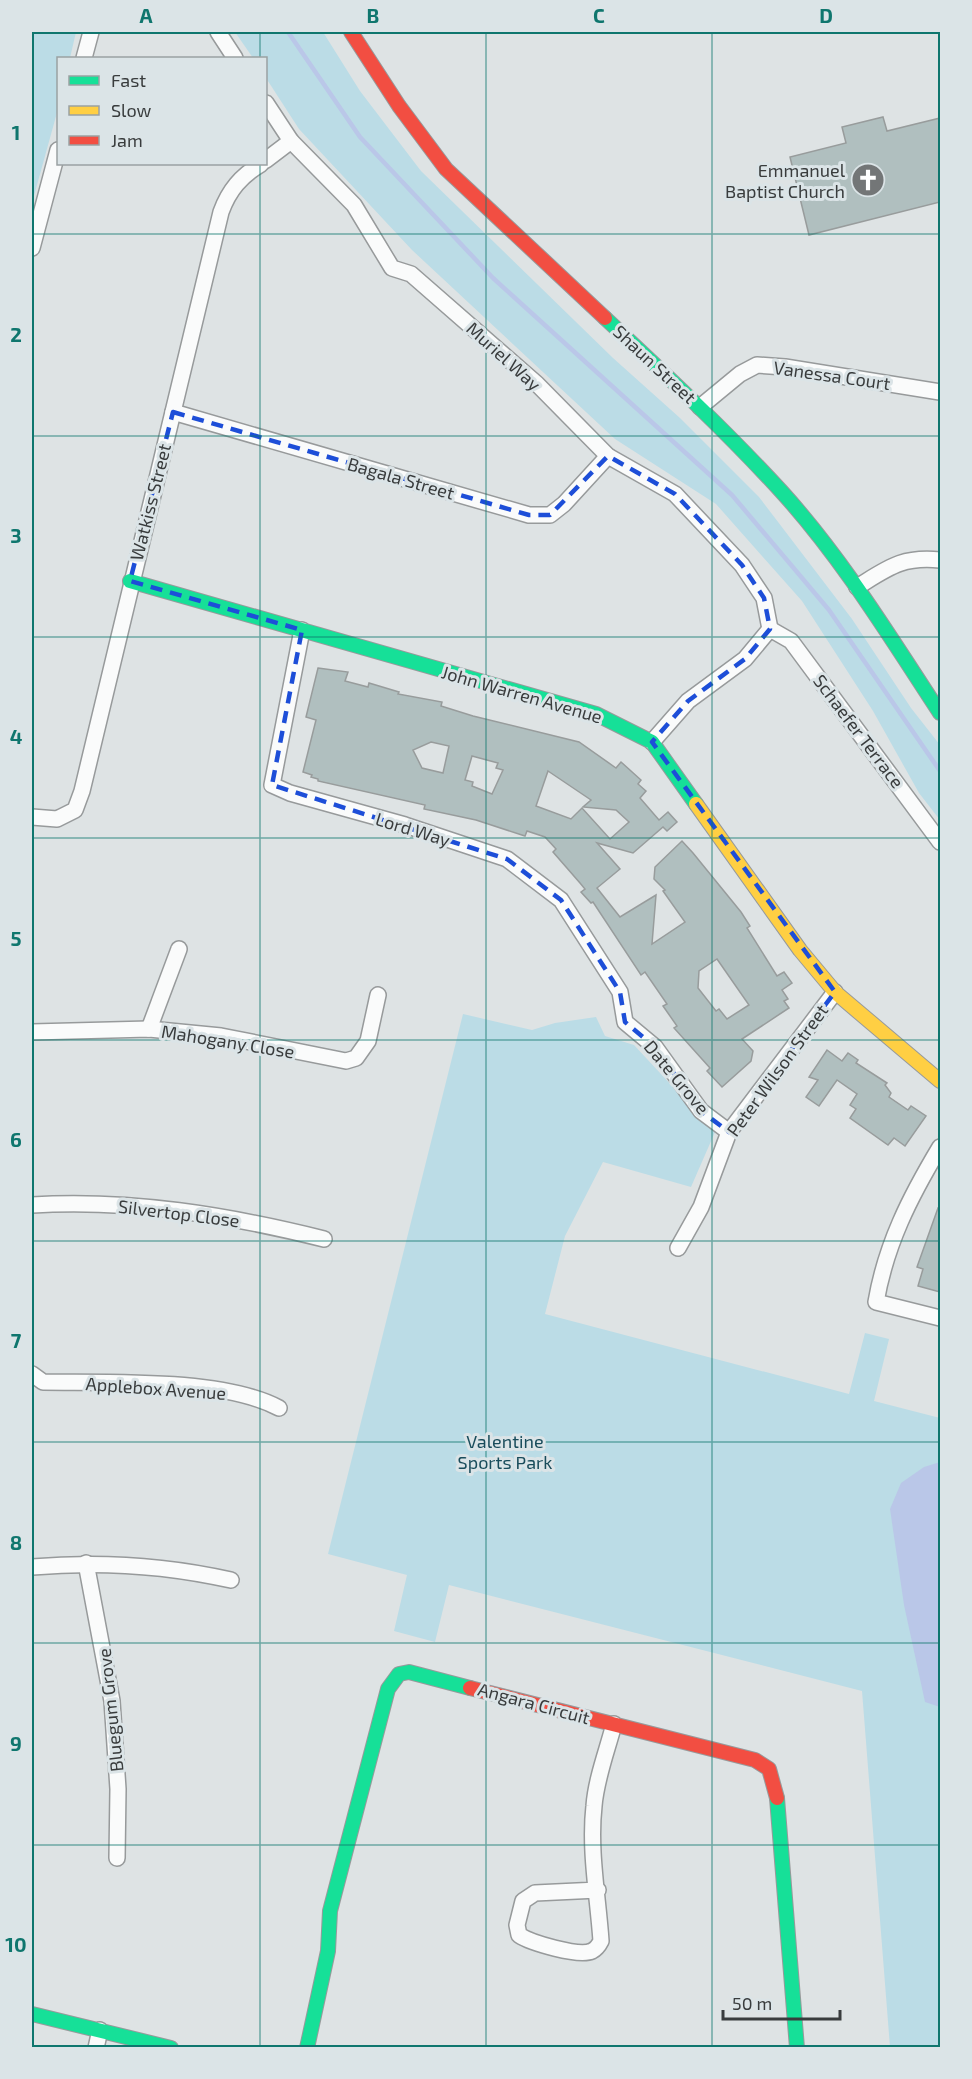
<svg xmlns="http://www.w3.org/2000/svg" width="972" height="2079" font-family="'Exo 2',sans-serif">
<rect width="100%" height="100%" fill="#dee3e4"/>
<!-- green -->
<g fill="#bbdce6">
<path d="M32,32h44l-6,26h-12v51l-26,94z"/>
<path d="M235,32h88l37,59 61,80 192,187 67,60 79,79 93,122 59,89 29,37v75l-21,-27 -46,-82 -71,-110 -86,-97 -101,-65 -203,-189 -113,-121 -33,-51v-20h-13z"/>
<path d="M463,1014l69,16 23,-7 41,-6 9,19 29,9 81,87 -24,55 -88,-25 -38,74 -20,78 304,80 16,-61 24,6 -15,62 66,17v629h-50l-28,-356 -413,-106 -14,57 -41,-11 13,-56 -79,-21z"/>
</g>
<!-- water -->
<path fill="#bac7e8" d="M940,1462v245l-15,-5 -21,-97 -14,-96 11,-26 23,-16z"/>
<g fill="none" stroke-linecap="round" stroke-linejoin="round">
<!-- stream -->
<path stroke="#bac7e8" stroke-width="4.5" d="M288,32l72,105 133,141 239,217 97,115 111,161"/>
</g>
<!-- building -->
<g fill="#b0bfbf" stroke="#989c9c" stroke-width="1.5" fill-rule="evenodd">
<path d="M883,117l4,14 53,-13v84l-131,33 -19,-78 56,-14 -4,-16z"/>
<path d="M318,668l30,4 -3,9 23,6 1,-4 30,9 -1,2 44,8 -1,4 32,10 106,26 37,26 5,-6 20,18 -3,4 8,7 -6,7 19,22 9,-8 9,10 -10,9 -4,-4 -30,26 -36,-10 23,26 -23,19 23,29 36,-22 -4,49 33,-22 -22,-31 2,-1 -11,-11 1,-12 27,-26 11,12 48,59 9,14 -3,2 30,48 7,-4 8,11 -10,7 6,9 -4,2 5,7 -47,31 11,12 -2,10 -29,26 -15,-16 3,-3 -36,-40 3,-2 -14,-20 4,-2 -22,-32 -4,3 -48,-73 -2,1 -10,-11 4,-3 -5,-6 -27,-31 3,-3 -11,-12 -18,-6 -2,5 -49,-16 -52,-11 1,-4 -107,-24v-2l-7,-2 1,-2 -9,-3 13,-52 -10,-3zM431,742l18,4 -6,27 -21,-5 -9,-18zM472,756l26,7 -2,5 7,2 -11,24 -20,-8 1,-4 -8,-2zM548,771l43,29 -8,7 33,3 13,12 -19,17 -28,-31 -11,11 -35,-13zM717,959l32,46 -22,14 -8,-10 -3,2 -18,-23 1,-17z"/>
<path d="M827,1050l15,11 6,-8 10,7 -2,3 31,20 -2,2 6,8 -2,4 19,13 3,-4 15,10 -21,30 -11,-8 -6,7 -38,-27 6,-9 -6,-4 7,-11 -20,-14 -18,26 -13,-9 12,-17 -9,-3z"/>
<path d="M938,1208l2,1v83l-22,-6 5,-17 -6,-2z"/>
</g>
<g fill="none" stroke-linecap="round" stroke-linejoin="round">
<defs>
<g id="street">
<path d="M218,32l17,26"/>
<path d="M84,58l7,-26"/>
<path d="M266,103l25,38 63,64 38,63 19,6 126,110 71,72 67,38 67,71 22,33 6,31"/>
<path d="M266,160l25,-19"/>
<path d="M32,248l26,-98"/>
<path d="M700,407l40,-33 17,-9 28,2 155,25"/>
<path d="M173,412l356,103h21l14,-11 44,-48"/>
<path d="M857,587c31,-19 45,-31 83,-27"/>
<path d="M770,629l21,12 149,201"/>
<path d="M302,630l-30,155 18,8 115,32 102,34 54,41 59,92 5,30 30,25 46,64 28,21"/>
<path d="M652,742l36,-41 57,-42 25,-30"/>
<path d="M32,817l25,2 18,-9 7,-19 139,-579c8,-22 20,-36 40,-48"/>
<path d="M149,1029l30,-80"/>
<path d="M32,1032l117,-3 72,7 125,25 10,-3 12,-17 10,-46"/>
<path d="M940,1147c-30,50 -54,97 -64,155l64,16"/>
<path d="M32,1205c98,-6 196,10 292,34"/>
<path d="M678,1248l23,-41 28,-75 106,-140"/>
<path d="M32,1374l11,8c65,1 180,-4 236,26"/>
<path d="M86,1563l26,138 6,88 -1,69"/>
<path d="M32,1567c68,-6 132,-2 199,13"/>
<path d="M598,1890l-63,3 -12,8 -6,24 2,10c12,8 60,22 73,16 4,-2 7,-6 9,-10 -3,-44 -12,-91 -7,-135 2,-27 13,-55 20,-82"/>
<path d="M96,2048l4,-18"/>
</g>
<g id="fast">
<path d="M605,318c60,56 120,112 176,173 61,67 109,146 159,222"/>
<path d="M130,581l466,133 56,28 44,62"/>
<path d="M777,1798l20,250"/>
<path d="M32,2014l139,34"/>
<path d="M307,2048l21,-97 2,-40 58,-222 11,-15 10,-2 61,16"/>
</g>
<path id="slow" d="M696,804l104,146 35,42 105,89"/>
<g id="jam">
<path d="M351,32l48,74 47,63 159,149"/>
<path d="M470,1688l285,72 14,9 8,29"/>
</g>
</defs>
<!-- street casing -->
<use href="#street" stroke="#979a9b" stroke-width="18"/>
<!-- fast casing -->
<use href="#fast" stroke="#979a9b" stroke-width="16"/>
<!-- slow casing -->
<use href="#slow" stroke="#979a9b" stroke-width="16"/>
<!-- jam casing -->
<use href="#jam" stroke="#979a9b" stroke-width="16"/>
<!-- street -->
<use href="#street" stroke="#fafbfb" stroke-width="15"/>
<!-- fast -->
<use href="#fast" stroke="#16e098" stroke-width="14"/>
<!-- slow -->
<use href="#slow" stroke="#ffcf43" stroke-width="14"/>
<!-- jam -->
<use href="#jam" stroke="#f24e42" stroke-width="14"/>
</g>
<!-- marked area -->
<path fill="none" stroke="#1d4ed8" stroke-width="4.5" stroke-dasharray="12 8" stroke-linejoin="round" d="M173,412l356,103h21l58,-59 67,38 67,71 22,33 6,31 -25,30 -57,42 -36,41 183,250 -106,140 -28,-21 -46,-64 -30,-25 -5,-30 -59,-92 -54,-41 -235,-74 30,-155 -172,-49z"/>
<!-- grid -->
<path fill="none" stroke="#0f766e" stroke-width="1.5" stroke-opacity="0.55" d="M260,32v26M486,32v2016M712,32v2016M260,164v1884M32,234h908M32,436h908M32,637h908M32,838h908M32,1040h908M32,1241h908M32,1442h908M32,1643h908M32,1845h908"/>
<!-- icons -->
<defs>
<symbol id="church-disc" viewBox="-11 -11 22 22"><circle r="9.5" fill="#737677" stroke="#dbe4e7"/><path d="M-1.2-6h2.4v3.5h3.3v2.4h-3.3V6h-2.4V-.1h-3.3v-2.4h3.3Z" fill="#fff"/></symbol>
</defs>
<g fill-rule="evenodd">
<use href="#church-disc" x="849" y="161" width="38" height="38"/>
</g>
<g text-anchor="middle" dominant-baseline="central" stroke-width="6" stroke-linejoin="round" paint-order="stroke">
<!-- poi labels -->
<g font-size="18" fill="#393c3d" stroke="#dbe4e7" text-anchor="end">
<text x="845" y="170">Emmanuel<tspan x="845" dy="21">Baptist Church</tspan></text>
</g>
<!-- street labels -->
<g font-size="18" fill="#393c3d" stroke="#dbe4e7">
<text transform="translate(504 356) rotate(42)">Muriel Way</text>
<text transform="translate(655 364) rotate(43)">Shaun Street</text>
<text transform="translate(832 375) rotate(8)">Vanessa Court</text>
<text transform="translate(401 478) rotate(16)">Bagala Street</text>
<text transform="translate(150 502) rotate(-76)">Watkiss Street</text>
<text transform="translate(522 694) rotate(16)">John Warren Avenue</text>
<text transform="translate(859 731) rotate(53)">Schaefer Terrace</text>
<text transform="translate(413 829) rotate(17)">Lord Way</text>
<text transform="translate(228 1041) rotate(9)">Mahogany Close</text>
<text transform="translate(777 1070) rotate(-54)">Peter Wilson Street</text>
<text transform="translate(677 1077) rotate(50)">Date Grove</text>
<text transform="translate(179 1213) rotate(7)">Silvertop Close</text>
<text transform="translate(156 1388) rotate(4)">Applebox Avenue</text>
<text transform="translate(534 1703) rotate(15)">Angara Circuit</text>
<text transform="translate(110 1710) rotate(-96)">Bluegum Grove</text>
</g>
<!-- park labels -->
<g font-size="18" fill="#194c5b" stroke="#dbe4e7">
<text x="505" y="1441">Valentine<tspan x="505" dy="21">Sports Park</tspan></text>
</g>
</g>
<!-- border -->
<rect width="972" height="2079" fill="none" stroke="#dbe4e7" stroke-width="66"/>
<!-- legend -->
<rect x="57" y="57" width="210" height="108" fill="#dbe4e7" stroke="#9aa1a3" stroke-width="1.5"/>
<rect x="69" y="76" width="30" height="9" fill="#16e098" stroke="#9aa1a3" stroke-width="1.5"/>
<text x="111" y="87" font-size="18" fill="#393c3d">Fast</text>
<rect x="69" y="106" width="30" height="9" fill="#ffcf43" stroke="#9aa1a3" stroke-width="1.5"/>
<text x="111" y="117" font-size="18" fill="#393c3d">Slow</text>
<rect x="69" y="136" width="30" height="9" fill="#f24e42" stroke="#9aa1a3" stroke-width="1.5"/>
<text x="111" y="147" font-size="18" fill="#393c3d">Jam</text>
<!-- scale -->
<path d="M723 2010v9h117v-9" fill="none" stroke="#393c3d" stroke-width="3"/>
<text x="732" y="2010" font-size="18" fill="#393c3d" stroke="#dbe4e7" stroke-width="4.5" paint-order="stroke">50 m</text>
<rect x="33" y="33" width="906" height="2013" fill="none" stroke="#0f766e" stroke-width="2"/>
<g font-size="20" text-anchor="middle" font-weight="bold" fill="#0f766e">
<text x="146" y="23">A</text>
<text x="373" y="23">B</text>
<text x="599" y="23">C</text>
<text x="826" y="23">D</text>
<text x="16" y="140">1</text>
<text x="16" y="342">2</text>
<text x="16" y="543">3</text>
<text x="16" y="744">4</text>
<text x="16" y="946">5</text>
<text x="16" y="1147">6</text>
<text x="16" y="1348">7</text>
<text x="16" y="1550">8</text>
<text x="16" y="1751">9</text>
<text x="16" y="1952">10</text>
</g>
</svg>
